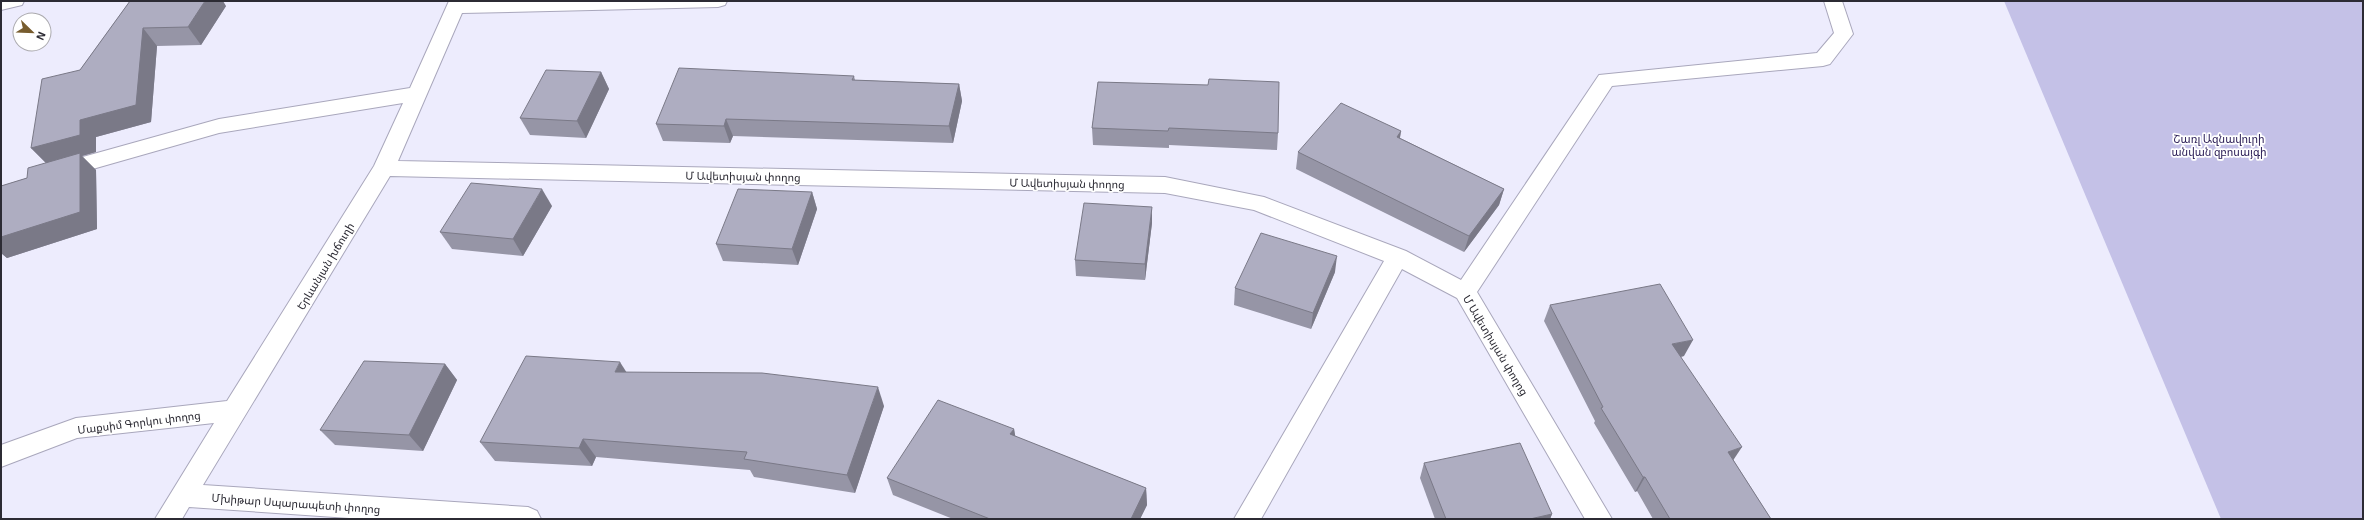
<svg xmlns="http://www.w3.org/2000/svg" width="2364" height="520" font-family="'Exo 2','Noto Sans Armenian',sans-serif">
<rect width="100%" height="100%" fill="#edecfd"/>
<!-- green -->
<path fill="#c4c1e7" d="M2004,1h359v518h-142z"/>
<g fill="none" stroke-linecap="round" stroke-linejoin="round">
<defs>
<g id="minor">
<path d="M1,1h23l-2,4 -21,5z"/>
<path d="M449,1h278l-2,4 -7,2 -256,6 -64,148 767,16 99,20 142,54 55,29 138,-205 218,-22 17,-20 -10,-32h18l11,33 -23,30 -7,2 -211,20 -135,206 135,227h-27l-128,-221 -55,-29 -141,250h-27l150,-258 -130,-51 -89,-17 -775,-17 -187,309 325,22 9,4 4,8h-177l-175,-12 -7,12h-27l59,-96 -137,15 -76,29v-22l75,-27 151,-17 147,-235 29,-63 -184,30 -158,45 -7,-3 -3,-5 3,-5 165,-46 191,-31z"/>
</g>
</defs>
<!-- minor casing -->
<use href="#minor" stroke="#a9a7bc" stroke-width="2"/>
<!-- minor -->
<use href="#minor" fill="#fff" fill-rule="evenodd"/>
</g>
<!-- wall -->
<g fill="#9695a6">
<path d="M130,1l96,5 -25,39 -44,1 -6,76 -55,15v15l-14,4 14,14 1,59 -90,29 -6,-5v-67l26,-8 19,-15 -15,-15 49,-78z"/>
<path d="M601,72l8,17 -23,49 -56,-3 -10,-17z"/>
<path d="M854,76l1,4 104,4 3,17 -9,42 -220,-7 -3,7 -67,-2 -7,-17z"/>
<path d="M1098,82l180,51 -1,17 -108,-5v3l-76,-3 -1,-17z"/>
<path d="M1401,131l-1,7 104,51 -5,16 -35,47 -168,-83 2,-17z"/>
<path d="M812,192l5,17 -19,56 -75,-4 -7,-17z"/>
<path d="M552,206l-29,50 -71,-7 -12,-17z"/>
<path d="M1152,223l-7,57 -69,-4 -1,-16z"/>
<path d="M1335,272l-24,57 -77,-24 1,-17z"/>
<path d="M1550,305l134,51 -3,1 53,104 37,58h-118l-16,-28 -2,1 -41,-69 1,-2 -51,-100z"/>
<path d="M445,364l12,16 -34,71 -88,-6 -15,-15z"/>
<path d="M626,372l258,34 -29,87 -101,-16 -4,-7 -154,-13 -4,9 -97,-5 -15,-19z"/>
<path d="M1014,429l1,7 131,52 1,17 -7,14h-187l-60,-24 -6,-17z"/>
<path d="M1424,463l128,51 -2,5h-115l-15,-41z"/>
</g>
<!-- shaded-wall -->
<g fill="#7a7987">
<path d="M205,1h18l3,5 -25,39 -13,-18z"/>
<path d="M143,28l14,18 -6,76 -55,15v15l-14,4 14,14 1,59 -90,29 -6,-5v-16l47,-72 -17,-17 49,-28z"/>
<path d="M601,72l8,17 -23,49 -9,-17z"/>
<path d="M959,84l3,17 -9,42 -4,-17z"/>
<path d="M726,119l7,17 -3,7 -6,-17z"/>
<path d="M1401,131l-3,17 -1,-11z"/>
<path d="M542,189l10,17 -29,50 -10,-17z"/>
<path d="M1504,189l-5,16 -35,47 5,-16z"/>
<path d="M812,192l5,17 -19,56 -6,-16z"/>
<path d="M1152,207v16l-7,57v-16z"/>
<path d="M1337,256l-2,16 -24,57 2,-16z"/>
<path d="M1693,340l-9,16 -20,4 8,-16z"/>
<path d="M620,362l12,19 -17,-9z"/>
<path d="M445,364l12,16 -34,71 -14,-16z"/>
<path d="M878,387l6,19 -29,87 -8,-18z"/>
<path d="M1014,429l3,17 -7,-12z"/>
<path d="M583,439l13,18 -4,9 -13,-18z"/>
<path d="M1742,447l-10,15 -4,-10z"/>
<path d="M1643,477h2l-8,14 -2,1z"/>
<path d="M1146,488l1,17 -7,14h-9z"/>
<path d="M1552,514l-2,5h-20z"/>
</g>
<!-- building -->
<g fill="#aeadc1" stroke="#7a7987">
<path d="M130,1h75l-17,26 -45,1 -7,77 -56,15v15l-49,13 11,-69 38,-9z"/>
<path d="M679,68l175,8 -2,4 107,4 -10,42 -223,-7 -2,7 -68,-2z"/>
<path d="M546,70l55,2 -24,49 -57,-3z"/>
<path d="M1209,79l70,3 -1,51 -109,-5 -1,3 -76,-3 6,-46 110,3z"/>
<path d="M1341,103l60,28 -4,6 107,52 -35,47 -171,-84z"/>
<path d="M80,153v59l-79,25v-51l26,-8 1,-10z"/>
<path d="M471,183l71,6 -29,50 -73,-7z"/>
<path d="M738,189l74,3 -20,57 -76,-5z"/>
<path d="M1084,203l68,4 -7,57 -70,-4z"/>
<path d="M1261,233l76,23 -24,57 -78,-25z"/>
<path d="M1660,284l33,56 -21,4 70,103 -14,5 43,67h-101l-25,-42h-2l-42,-69 2,-1 -53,-102z"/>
<path d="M526,356l94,6 -5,10 147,1 116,14 -31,88 -103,-16 3,-7 -164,-13 -4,9 -99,-6z"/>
<path d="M364,361l81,3 -36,71 -89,-5z"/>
<path d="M938,400l76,29 -4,5 136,54 -15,31h-141l-103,-41z"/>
<path d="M1520,443l32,71 -22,5h-84l-22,-56z"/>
</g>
<g text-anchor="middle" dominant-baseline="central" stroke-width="3.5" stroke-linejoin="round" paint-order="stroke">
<!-- park labels -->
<g font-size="11" fill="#2e2159" stroke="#fff">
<text x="2219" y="138">Շառլ Ազնավուրի<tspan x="2219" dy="13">անվան զբոսայգի</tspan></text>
</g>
<!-- street labels -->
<g font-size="11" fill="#2c2b34" stroke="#fff">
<text transform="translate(743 176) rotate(1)">Մ Ավետիսյան փողոց</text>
<text transform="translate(1067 183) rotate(1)">Մ Ավետիսյան փողոց</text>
<text transform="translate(325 266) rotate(-59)">Երևանյան խճուղի</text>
<text transform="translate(1496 345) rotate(59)">Մ Ավետիսյան փողոց</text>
<text transform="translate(139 422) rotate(-7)">Մաքսիմ Գորկու փողոց</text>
<text transform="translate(296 503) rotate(4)">Մխիթար Սպարապետի փողոց</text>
</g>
</g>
<!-- border -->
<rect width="2364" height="520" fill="none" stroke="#2c2b34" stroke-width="4"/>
<!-- north arrow -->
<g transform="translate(32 32) rotate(113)"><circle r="19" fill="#ffffff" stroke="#abaaae"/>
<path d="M0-3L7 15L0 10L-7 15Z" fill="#775c2e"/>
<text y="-6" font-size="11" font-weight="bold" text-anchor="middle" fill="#2c2b34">N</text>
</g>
</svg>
